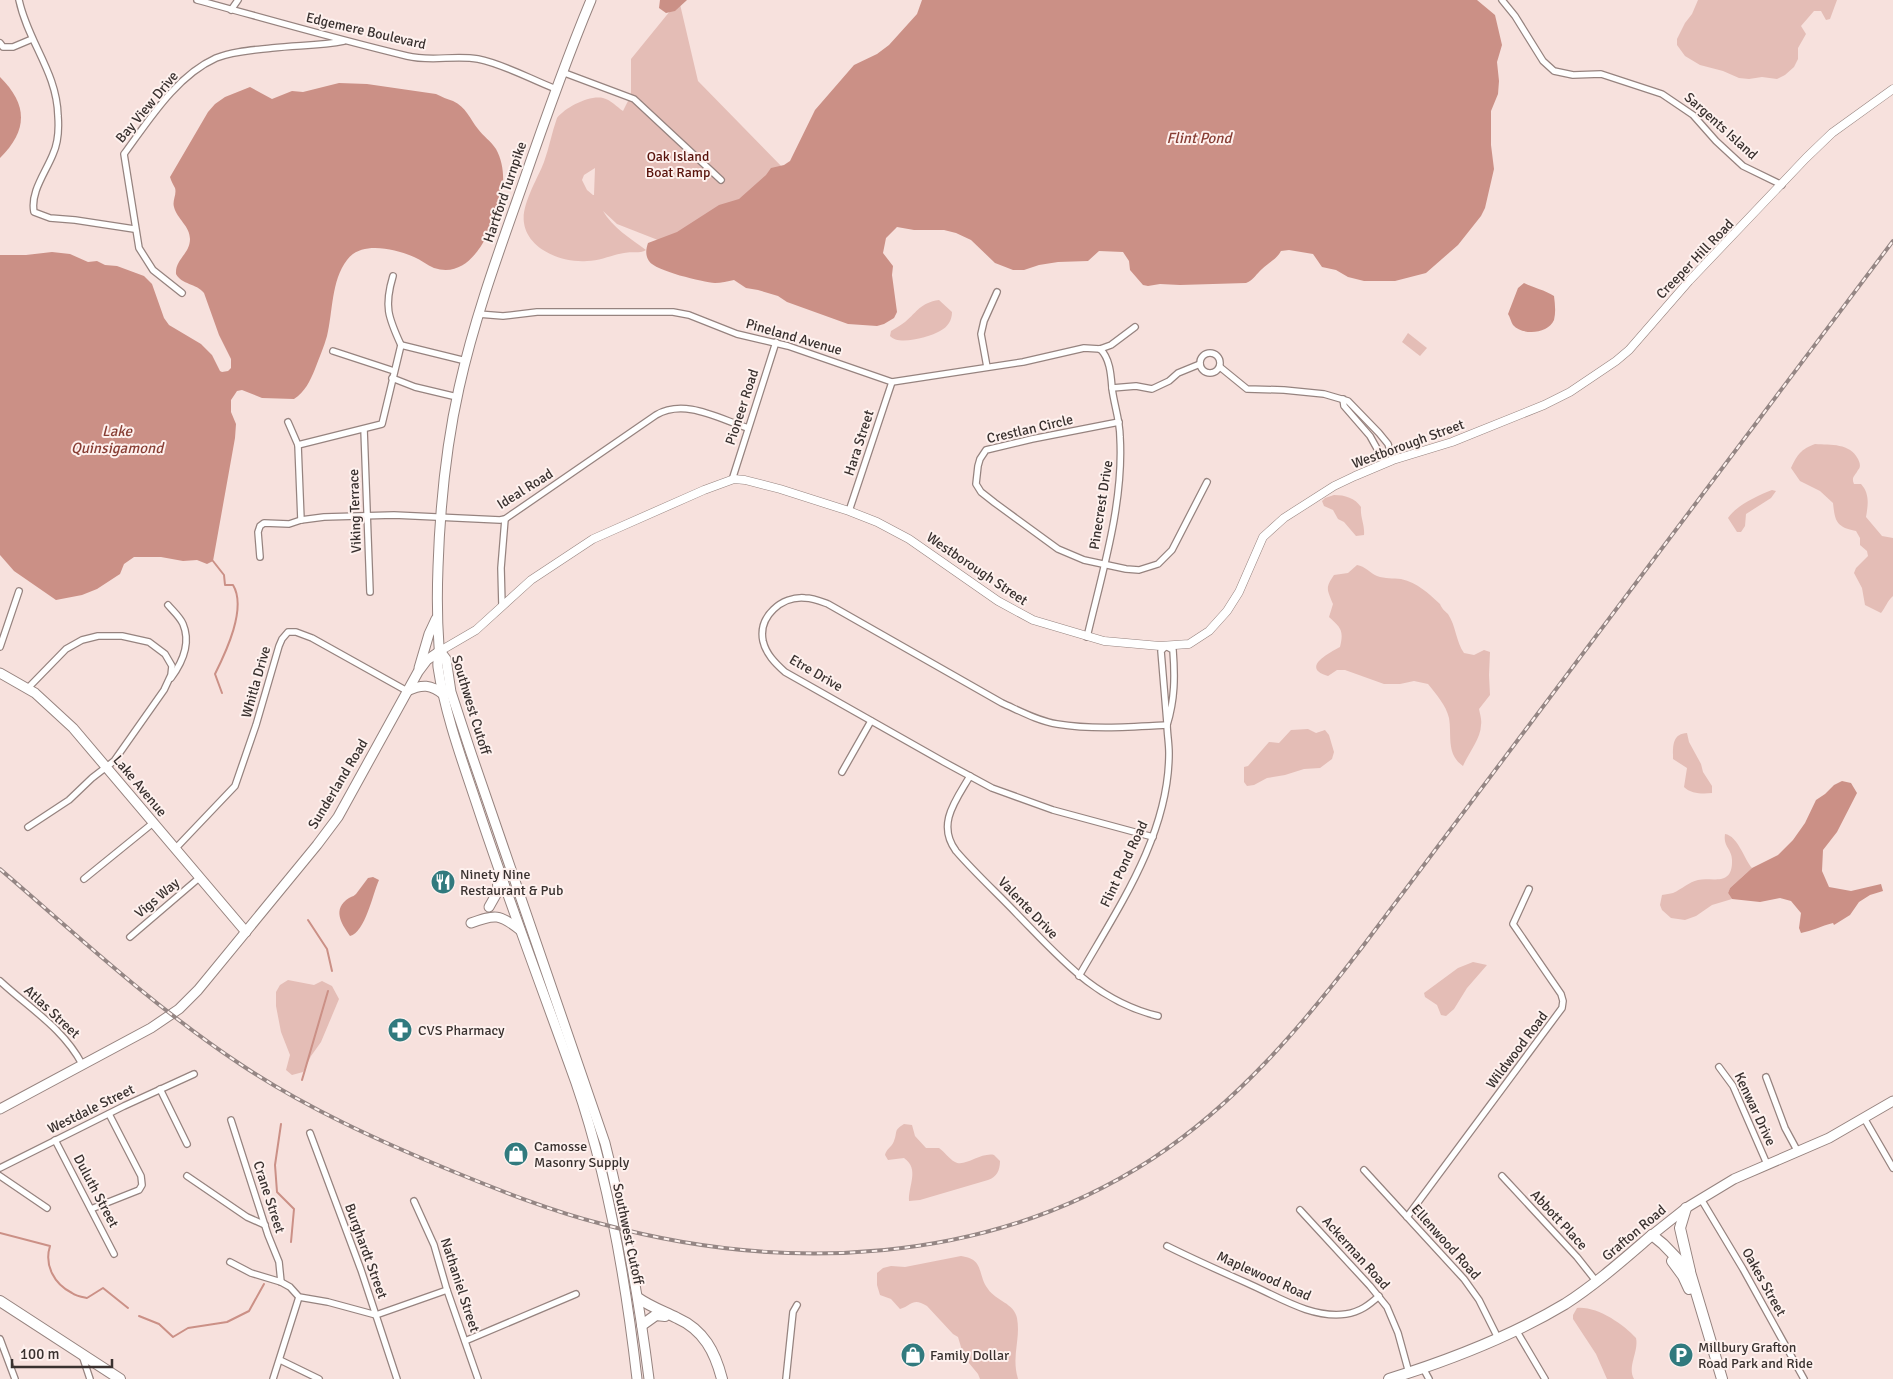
<svg xmlns="http://www.w3.org/2000/svg" width="1893" height="1379" font-family="Signika,sans-serif">
<rect width="100%" height="100%" fill="#f7e1dd"/>
<!-- green -->
<g fill="#e4bdb6" fill-rule="evenodd">
<path d="M679,0l19,81 88,90 -37,27 -86,44 -46,-18 -14,-13c9,16 28,28 43,39 -6,4 -15,1 -22,3 -13,2 -24,8 -37,8 -24,2 -59,-11 -63,-38 -3,-18 14,-45 20,-61 5,-14 8,-30 13,-44 9,-11 32,-23 46,-20 8,2 14,9 20,13l8,-16v-36zM595,168l-1,27h-1l-6,-5 -5,-10 2,-5z"/>
<path d="M1698,0h139l-7,19 -4,1 -5,-9h-7l-13,15 5,8 -8,14v11l-4,8 -9,8 -8,4 -15,-2 -13,2 -10,-1 -16,-7 -23,-6 -15,-9 -8,-11v-6l8,-16 7,-9z"/>
<path d="M939,300l13,12c0,8 -4,15 -12,19 -10,6 -42,15 -50,5l1,-5c5,-3 10,-6 14,-9 13,-11 15,-19 34,-22z"/>
<path d="M1408,333l19,15 -7,8 -18,-14z"/>
<path d="M1815,444c16,1 35,-1 43,15 2,4 3,8 0,11 -3,6 -7,7 -4,14h7c9,10 7,21 5,33l16,19 11,2v58c-6,5 -7,11 -12,17l-16,-8 -3,-17 -8,-15 2,-5 12,-12 -1,-5 -7,-6v-7l-4,-7c-20,-4 -21,-10 -23,-28l-13,-12 -20,-10 -9,-13c6,-13 10,-19 24,-24z"/>
<path d="M1772,490l4,1 -5,7 -25,16 -1,12 -4,6h-4l-9,-14c9,-13 29,-22 44,-28z"/>
<path d="M1334,495c11,0 21,3 27,12 -1,10 4,18 3,28l-8,1 -12,-14 -6,-3 -5,-9 -9,-4 -2,-5 3,-3z"/>
<path d="M1357,565c8,1 13,8 20,11 8,3 16,2 24,3 17,4 27,14 39,25 2,5 4,6 8,10 8,12 8,28 16,39l10,2 10,-5 6,2 -1,23 1,20 -11,14c1,5 3,11 2,16 0,13 -13,29 -18,41 -17,-12 -11,-30 -14,-48 -3,-13 -13,-24 -21,-34l-14,-3 -14,3h-16l-39,-14h-8l-9,6c-28,-8 1,-23 12,-29 4,-17 1,-19 -11,-30l4,-13c-6,-15 -8,-16 1,-29l14,-2z"/>
<path d="M1308,729l8,4 9,-3 4,5 5,17 -2,7 -12,9 -16,1 -19,6 -18,3 -13,7 -7,1 -3,-4v-15l4,-1 21,-24 10,1 12,-13z"/>
<path d="M1687,733l2,9 12,22 2,8 9,14v7c-9,1 -21,1 -28,-6l3,-19 -14,-9c0,-13 -1,-25 14,-26z"/>
<path d="M1725,834c13,2 19,25 27,34l-22,20 -2,5 4,6 -20,6 -16,11 -11,4 -14,-2 -9,-8 -2,-5 2,-10c4,-1 8,-1 11,-2 9,-4 16,-11 25,-13 14,-3 35,7 34,-20 0,-11 -9,-13 -7,-26z"/>
<path d="M1473,962l14,3 -20,23 -13,21 -8,7 -5,-1 -4,-10 -12,-8 -1,-4 34,-25z"/>
<path d="M288,980l26,5 8,-4 10,5 7,13 -18,43 -10,14 -8,16 -11,3 -6,-5 4,-15 -9,-23 -5,-26v-14l4,-7z"/>
<path d="M904,1124l8,1 3,11 11,12h13c6,4 10,11 16,14 9,6 26,-10 39,-7l6,6c0,9 -3,16 -12,19l-68,20 -11,1c-1,-15 11,-32 -5,-43l-16,2 -3,-5c1,-6 7,-8 9,-14 4,-10 -1,-10 10,-17z"/>
<path d="M961,1256c24,3 16,19 27,33 8,12 26,14 29,29 4,22 -6,37 1,61h-38l-2,-5 -14,-17 -6,-20 -5,-3 -26,-28c-14,-9 -15,-1 -27,3l-9,-10 -11,-4 -3,-10v-12l6,-5 8,-2 14,1z"/>
<path d="M1577,1308c20,-2 46,16 59,30 3,14 -9,28 -2,41h-27l-11,-25 -23,-35v-4z"/>
</g>
<!-- water -->
<g fill="#cb9086">
<path d="M660,0h27l-12,11 -9,2 -7,-5z"/>
<path d="M922,0h555l18,15 7,30 -5,17 2,19 -1,13 -7,17v34l3,24 -9,39 -4,8 -23,29 -32,28 -31,8h-31l-16,-4 -12,-7 -14,-3 -9,-13 -24,-4 -8,1c-5,9 -12,11 -19,18 -6,5 -8,11 -16,14l-66,2 -20,-1 -12,2 -5,-1 -13,-15 -1,-9 -6,-9 -24,-1 -11,10 -30,1 -19,3 -15,5h-11l-18,-7 -24,-23 -15,-7 -12,-3h-30l-17,-3 -11,11 -3,15 10,13 -1,9 5,37 -3,6 -10,6 -7,2 -29,-2 -61,-22 -9,-6 -20,-6 -12,-2 -12,-8c-6,1 -13,3 -19,3 -12,-1 -60,-12 -66,-22 -4,-6 -3,-12 -1,-18l29,-11 42,-27 20,-6 27,-24 5,-7 13,-3 6,-4 25,-51 39,-45 23,-11 12,-9 28,-31z"/>
<path d="M0,77c28,28 28,53 0,81z"/>
<path d="M339,83l28,1 69,10c6,3 11,5 17,7 13,6 17,18 25,28 5,7 13,12 18,20 11,20 8,45 0,66 -10,26 -28,64 -62,53 -7,-3 -13,-8 -20,-11 -18,-8 -53,-17 -67,3 -16,21 -14,52 -20,76 -3,11 -8,22 -12,33 -5,12 -10,23 -21,30l-32,-1 -20,-8 -5,1 -6,9v12l5,12 -1,14 -22,123 -6,3 -10,-4 -14,1 -22,-4h-27l-10,7 -4,10 -23,15 -15,6 -26,5 -42,-29 -14,-16v-300h26l26,-3 18,2 18,8 9,-1 8,4 12,1 27,10 8,8 12,34 5,7 32,19 11,11 8,16 2,1 6,-1 3,-3v-9l-12,-24 -15,-42c-8,-10 -22,-8 -28,-19 -1,-15 14,-20 14,-35 0,-13 -13,-20 -16,-32 -2,-6 3,-13 1,-19 -2,-4 -4,-7 -5,-11l38,-65 7,-8 10,-7 25,-10 22,12 20,-8 11,1z"/>
<path d="M1524,283c10,5 21,7 30,13 1,8 2,16 0,24 -6,14 -31,16 -41,5 -2,-3 -3,-8 -5,-11l10,-26z"/>
<path d="M1842,781l9,2 6,10 -20,39 -14,18 -1,21 7,16 22,4 30,-7 2,7 -13,4 -11,7 -9,13 -16,10 -1,-2c-12,3 -21,8 -32,10l-2,-5 2,-15 -10,-12 -11,-3 -20,4 -28,-3 -4,-6 2,-5 22,-20 26,-13 15,-15 12,-17 11,-23 9,-6 9,-9z"/>
<path d="M373,877l6,3c-6,13 -14,53 -29,56 -9,-13 -18,-27 -1,-38 5,-3 2,0 7,-4 4,-5 8,-11 12,-16z"/>
</g>
<g fill="none" stroke-linecap="round" stroke-linejoin="round">
<!-- stream -->
<g stroke="#cb9086" stroke-width="2">
<path d="M213,561l11,14 1,10h8c14,23 -7,67 -18,89l7,19"/>
<path d="M308,920l19,29 5,22"/>
<path d="M302,1080l26,-89"/>
<path d="M281,1124l-6,41 2,27 17,17 -3,33"/>
<path d="M0,1233l50,13c-6,19 4,38 22,47 4,3 10,4 15,5l16,-10 25,20"/>
<path d="M139,1316l20,8 14,13 15,-9 39,-6 22,-11 15,-27"/>
</g>
<defs>
<g id="street">
<path d="M19,0c9,42 38,72 39,116 1,13 0,27 -5,38 -7,18 -23,38 -19,58l16,6 25,2 59,9"/>
<path d="M197,0c70,19 139,39 210,56 24,6 47,-1 71,3 26,5 54,21 78,30"/>
<path d="M1502,0l13,16 28,45 11,10 19,4 28,-1 61,20 31,21 23,26 27,25 39,19"/>
<path d="M231,10l7,-10"/>
<path d="M0,43l3,4h10l19,-8"/>
<path d="M562,72l72,27 87,81"/>
<path d="M393,276c-9,30 -5,41 8,69"/>
<path d="M182,293l-29,-23 -14,-22 -15,-94c25,-34 52,-78 92,-96 17,-7 38,-8 56,-10 25,-3 48,-2 72,-7"/>
<path d="M478,314l25,2 34,-4h136l16,3 48,19 51,12 104,36 131,-20 61,-14 16,1"/>
<path d="M401,345l65,16"/>
<path d="M1100,349l11,-4 24,-18"/>
<path d="M333,351l61,20"/>
<circle cx="1210" cy="363" r="10"/>
<path d="M987,367l-6,-33 3,-13 13,-29"/>
<path d="M1220,367l27,22 37,1 40,4 24,7 31,32 9,11 5,16"/>
<path d="M392,378l23,9 42,10"/>
<path d="M1112,388l24,-2 16,3 17,-8 9,-8 22,-9"/>
<path d="M1343,399l1,7 26,30 15,27"/>
<path d="M288,422l10,23 3,75"/>
<path d="M1119,422l-87,17 -46,11 -6,9 -2,7 -2,18 5,8 14,11 63,46 26,11 42,9 13,1 19,-6 14,-14 35,-68"/>
<path d="M364,429l6,163"/>
<path d="M298,445l84,-21 19,-79"/>
<path d="M732,480l44,-138"/>
<path d="M849,511l43,-129"/>
<path d="M260,557l-2,-25 2,-6 4,-3 25,1 12,-4 23,-3 70,-2 106,5 5,-1 151,-104c29,-17 63,4 92,13"/>
<path d="M168,605c5,6 12,12 15,19 8,19 -1,39 -12,54"/>
<path d="M502,606l-1,-38 4,-49"/>
<path d="M1087,637c15,-64 37,-134 33,-200 0,-17 -6,-32 -8,-49 -1,-13 -2,-30 -12,-39"/>
<path d="M0,647l19,-56"/>
<path d="M28,688l38,-39 16,-9 16,-4h24l27,6 16,12 7,12 -1,9 -7,15 -50,71 -22,17 -23,22 -41,27"/>
<path d="M842,772l29,-51"/>
<path d="M970,776c-14,24 -34,48 -14,75 19,22 41,42 61,63 43,44 79,87 141,102"/>
<path d="M1153,837l-100,-27 -61,-22 -48,-26 -159,-90c-10,-9 -19,-18 -22,-31 -5,-25 19,-45 42,-43 8,0 15,3 23,6l174,99c18,8 36,18 55,21 36,6 74,3 110,1"/>
<path d="M175,849l60,-63 21,-61 23,-79 3,-7 6,-7h8l16,6 95,53"/>
<path d="M84,879l69,-56"/>
<path d="M130,937l69,-59"/>
<path d="M1079,976c39,-68 90,-141 90,-223 0,-10 -2,-20 -2,-30 -2,-24 -4,-48 -6,-72l5,-5 7,4c2,26 2,49 -6,75"/>
<path d="M0,981c29,27 63,47 82,83"/>
<path d="M1719,1067l14,19 34,78"/>
<path d="M1766,1077l19,51 13,24"/>
<path d="M160,1089l27,55"/>
<path d="M1864,1118l29,50"/>
<path d="M231,1120l37,115 11,27 2,20"/>
<path d="M310,1133l51,137 36,109"/>
<path d="M55,1140l59,114"/>
<path d="M0,1168l124,-62 70,-32"/>
<path d="M1364,1170l100,109 15,21 19,38"/>
<path d="M0,1176l47,32"/>
<path d="M187,1176l60,41 18,8"/>
<path d="M1502,1176l75,81 19,24"/>
<path d="M1701,1199l42,70 61,110"/>
<path d="M414,1201l20,44 13,45 31,89"/>
<path d="M91,1209l48,-19 3,-5 -1,-9 -32,-62"/>
<path d="M1300,1210l70,76 17,21 11,26 11,40"/>
<path d="M1407,1217l155,-209 1,-7 -2,-7 -48,-70 16,-35"/>
<path d="M1167,1246c26,13 53,25 80,37 30,13 64,36 99,31 14,-2 23,-9 33,-18"/>
<path d="M230,1262l21,11 30,9 9,5 9,10 29,5 48,13 71,-25"/>
<path d="M1516,1330l29,49"/>
<path d="M0,1339l15,40"/>
<path d="M465,1341l111,-47"/>
<path d="M82,1355l8,24"/>
<path d="M280,1360l39,19"/>
<path d="M1423,1368l6,11"/>
<path d="M273,1379l26,-82"/>
<path d="M786,1379l7,-67 4,-7"/>
</g>
<path id="secondary" d="M440,651l36,-21 55,-50 62,-41 111,-49 30,-11 11,1 35,9 69,22 28,11 32,17 89,62 35,19 71,21 56,5 29,-2 20,-13 18,-20 12,-19 24,-55 21,-19 50,-32 21,-10 38,-16 59,-18 92,-37 26,-13 46,-31 13,-11 60,-69 117,-123 26,-25 61,-44"/>
<g id="primary">
<path d="M591,0c-26,62 -48,125 -70,189 -23,65 -47,131 -62,199 -13,58 -19,119 -21,179 -1,26 -1,52 1,79 1,7 -2,13 -1,21 7,47 24,93 39,138 31,94 66,186 99,278 32,93 50,199 61,296"/>
<path d="M440,651l6,8 5,33 20,61 134,390c20,78 34,156 44,236"/>
<path d="M419,668l10,-34 7,-15"/>
<path d="M0,673l35,20 38,35 173,204"/>
<path d="M407,691c15,-7 24,-7 37,4"/>
<path d="M489,907l9,-16 -1,-16"/>
<path d="M471,923c24,-9 29,-9 49,7"/>
<path d="M0,1109l151,-81 28,-19 19,-19 119,-145 21,-28 80,-145 9,-12 13,-9"/>
<path d="M1652,1235l34,-27 48,-29 95,-41 64,-37"/>
</g>
<g id="highway">
<path d="M1686,1208l-6,20 10,43"/>
<path d="M1652,1235l11,9 27,28 32,107"/>
<path d="M1672,1261l11,15 6,13"/>
<path d="M638,1298c13,9 25,13 39,20 27,12 38,34 45,61"/>
<path d="M0,1301l120,78"/>
<path d="M642,1325l14,-10 9,1"/>
<path d="M1389,1379c61,-19 121,-42 176,-75 31,-20 59,-45 87,-69"/>
</g>
</defs>
<!-- street casing -->
<use href="#street" stroke="#96837f" stroke-width="8"/>
<!-- secondary casing -->
<use href="#secondary" stroke="#96837f" stroke-width="9"/>
<!-- primary casing -->
<use href="#primary" stroke="#96837f" stroke-width="11"/>
<!-- highway casing -->
<use href="#highway" stroke="#96837f" stroke-width="12"/>
<!-- street -->
<use href="#street" stroke="#fff" stroke-width="5.5"/>
<!-- secondary -->
<use href="#secondary" stroke="#fff" stroke-width="8"/>
<!-- primary -->
<use href="#primary" stroke="#fff" stroke-width="9"/>
<!-- highway -->
<use href="#highway" stroke="#fff" stroke-width="10"/>
<defs>
<path id="rail" d="M0,869c78,67 154,138 240,195 66,44 139,77 212,107 49,20 99,40 150,53 183,50 387,41 550,-65 85,-56 150,-133 211,-213l530,-705"/>
</defs>
<!-- rail casing -->
<use href="#rail" stroke="#958684" stroke-width="4"/>
<!-- rail -->
<use href="#rail" stroke="#fef1ee" stroke-width="2" stroke-dasharray="5.5" stroke-linecap="butt"/>
</g>
<!-- icons -->
<defs>
<symbol id="restaurant-disc" viewBox="-11 -11 22 22"><circle r="9.5" fill="#317a7e" stroke="#fef1ee"/><path d="M-5-6h1v4h1v-4h1v4h1v-4h1v5L-1.5 .5V6h-2V.5L-5-1ZM5-6V6H3V1.5H1.5Q1.5-4 5-6Z" fill="#fff"/></symbol>
<symbol id="pharmacy-disc" viewBox="-11 -11 22 22"><circle r="9.5" fill="#317a7e" stroke="#fef1ee"/><path d="M-2-6h4v4h4v4h-4v4h-4v-4h-4v-4h4Z" fill="#fff"/></symbol>
<symbol id="shop-disc" viewBox="-11 -11 22 22"><circle r="9.5" fill="#317a7e" stroke="#fef1ee"/><path d="M-5-2.5h2.3a2.7 3.5 0 0 1 5.4 0H5L5.5 6h-11ZM-1.5-2.5h3a1.5 2.3 0 0 0-3 0Z" fill="#fff"/></symbol>
<symbol id="parking-disc" viewBox="-11 -11 22 22"><circle r="9.5" fill="#317a7e" stroke="#fef1ee"/><path d="M-3.5-5.5H1a3.5 3.5 0 0 1 0 7H-1V5.5H-3.5ZM-1-3.4V-.6H.8a1.4 1.4 0 0 0 0-2.8Z" fill="#fff"/></symbol>
</defs>
<g fill-rule="evenodd">
<use href="#restaurant-disc" x="429" y="868" width="28" height="28"/>
<use href="#pharmacy-disc" x="386" y="1016" width="28" height="28"/>
<use href="#shop-disc" x="502" y="1140" width="28" height="28"/>
<use href="#shop-disc" x="899" y="1341" width="28" height="28"/>
<use href="#parking-disc" x="1667" y="1341" width="28" height="28"/>
</g>
<g text-anchor="middle" dominant-baseline="central" stroke-width="4" stroke-linejoin="round" paint-order="stroke">
<!-- street labels -->
<g font-size="14" fill="#39312f" stroke="#fef1ee">
<text transform="translate(366 31) rotate(13)">Edgemere Boulevard</text>
<text transform="translate(147 107) rotate(-50)">Bay View Drive</text>
<text transform="translate(1721 126) rotate(42)">Sargents Island</text>
<text transform="translate(505 192) rotate(-71)">Hartford Turnpike</text>
<text transform="translate(1695 259) rotate(-46)">Creeper Hill Road</text>
<text transform="translate(794 337) rotate(16)">Pineland Avenue</text>
<text transform="translate(742 407) rotate(-72)">Pioneer Road</text>
<text transform="translate(1030 429) rotate(-13)">Crestlan Circle</text>
<text transform="translate(859 443) rotate(-72)">Hara Street</text>
<text transform="translate(1408 444) rotate(-20)">Westborough Street</text>
<text transform="translate(525 489) rotate(-32)">Ideal Road</text>
<text transform="translate(1101 505) rotate(-81)">Pinecrest Drive</text>
<text transform="translate(355 511) rotate(-92)">Viking Terrace</text>
<text transform="translate(977 569) rotate(34)">Westborough Street</text>
<text transform="translate(816 673) rotate(30)">Etre Drive</text>
<text transform="translate(256 682) rotate(-74)">Whitla Drive</text>
<text transform="translate(471 705) rotate(73)">Southwest Cutoff</text>
<text transform="translate(338 784) rotate(-59)">Sunderland Road</text>
<text transform="translate(140 786) rotate(50)">Lake Avenue</text>
<text transform="translate(1124 864) rotate(-65)">Flint Pond Road</text>
<text transform="translate(157 898) rotate(-40)">Vigs Way</text>
<text transform="translate(1028 908) rotate(46)">Valente Drive</text>
<text transform="translate(52 1012) rotate(43)">Atlas Street</text>
<text transform="translate(1517 1050) rotate(-53)">Wildwood Road</text>
<text transform="translate(91 1109) rotate(-26)">Westdale Street</text>
<text transform="translate(1755 1109) rotate(65)">Kenwar Drive</text>
<text transform="translate(96 1191) rotate(62)">Duluth Street</text>
<text transform="translate(269 1197) rotate(72)">Crane Street</text>
<text transform="translate(1559 1220) rotate(47)">Abbott Place</text>
<text transform="translate(1634 1233) rotate(-40)">Grafton Road</text>
<text transform="translate(628 1234) rotate(78)">Southwest Cutoff</text>
<text transform="translate(1446 1242) rotate(48)">Ellenwood Road</text>
<text transform="translate(366 1251) rotate(70)">Burghardt Street</text>
<text transform="translate(1356 1253) rotate(48)">Ackerman Road</text>
<text transform="translate(1264 1276) rotate(24)">Maplewood Road</text>
<text transform="translate(1764 1282) rotate(61)">Oakes Street</text>
<text transform="translate(460 1285) rotate(72)">Nathaniel Street</text>
</g>
<!-- park labels -->
<g font-size="14" fill="#59130c" stroke="#fef1ee">
<text x="678" y="156">Oak Island<tspan x="678" dy="16">Boat Ramp</tspan></text>
</g>
<!-- poi labels -->
<g font-size="14" fill="#39312f" stroke="#fef1ee" text-anchor="start">
<text x="460" y="874">Ninety Nine<tspan x="460" dy="16">Restaurant &amp; Pub</tspan></text>
<text x="418" y="1030">CVS Pharmacy</text>
<text x="534" y="1146">Camosse<tspan x="534" dy="16">Masonry Supply</tspan></text>
<text x="1698" y="1347">Millbury Grafton<tspan x="1698" dy="16">Road Park and Ride</tspan></text>
<text x="930" y="1355">Family Dollar</text>
</g>
<!-- water labels -->
<g font-size="15" font-style="italic" fill="#883e34" stroke="#fef1ee">
<text x="1199" y="138">Flint Pond</text>
<text x="117" y="431">Lake<tspan x="117" dy="17">Quinsigamond</tspan></text>
</g>
</g>
<!-- scale -->
<path d="M12 1359v8h100v-8" fill="none" stroke="#39312f" stroke-width="2.5"/>
<text x="20" y="1359" font-size="15" fill="#39312f" stroke="#fef1ee" stroke-width="4" paint-order="stroke">100 m</text>
</svg>
